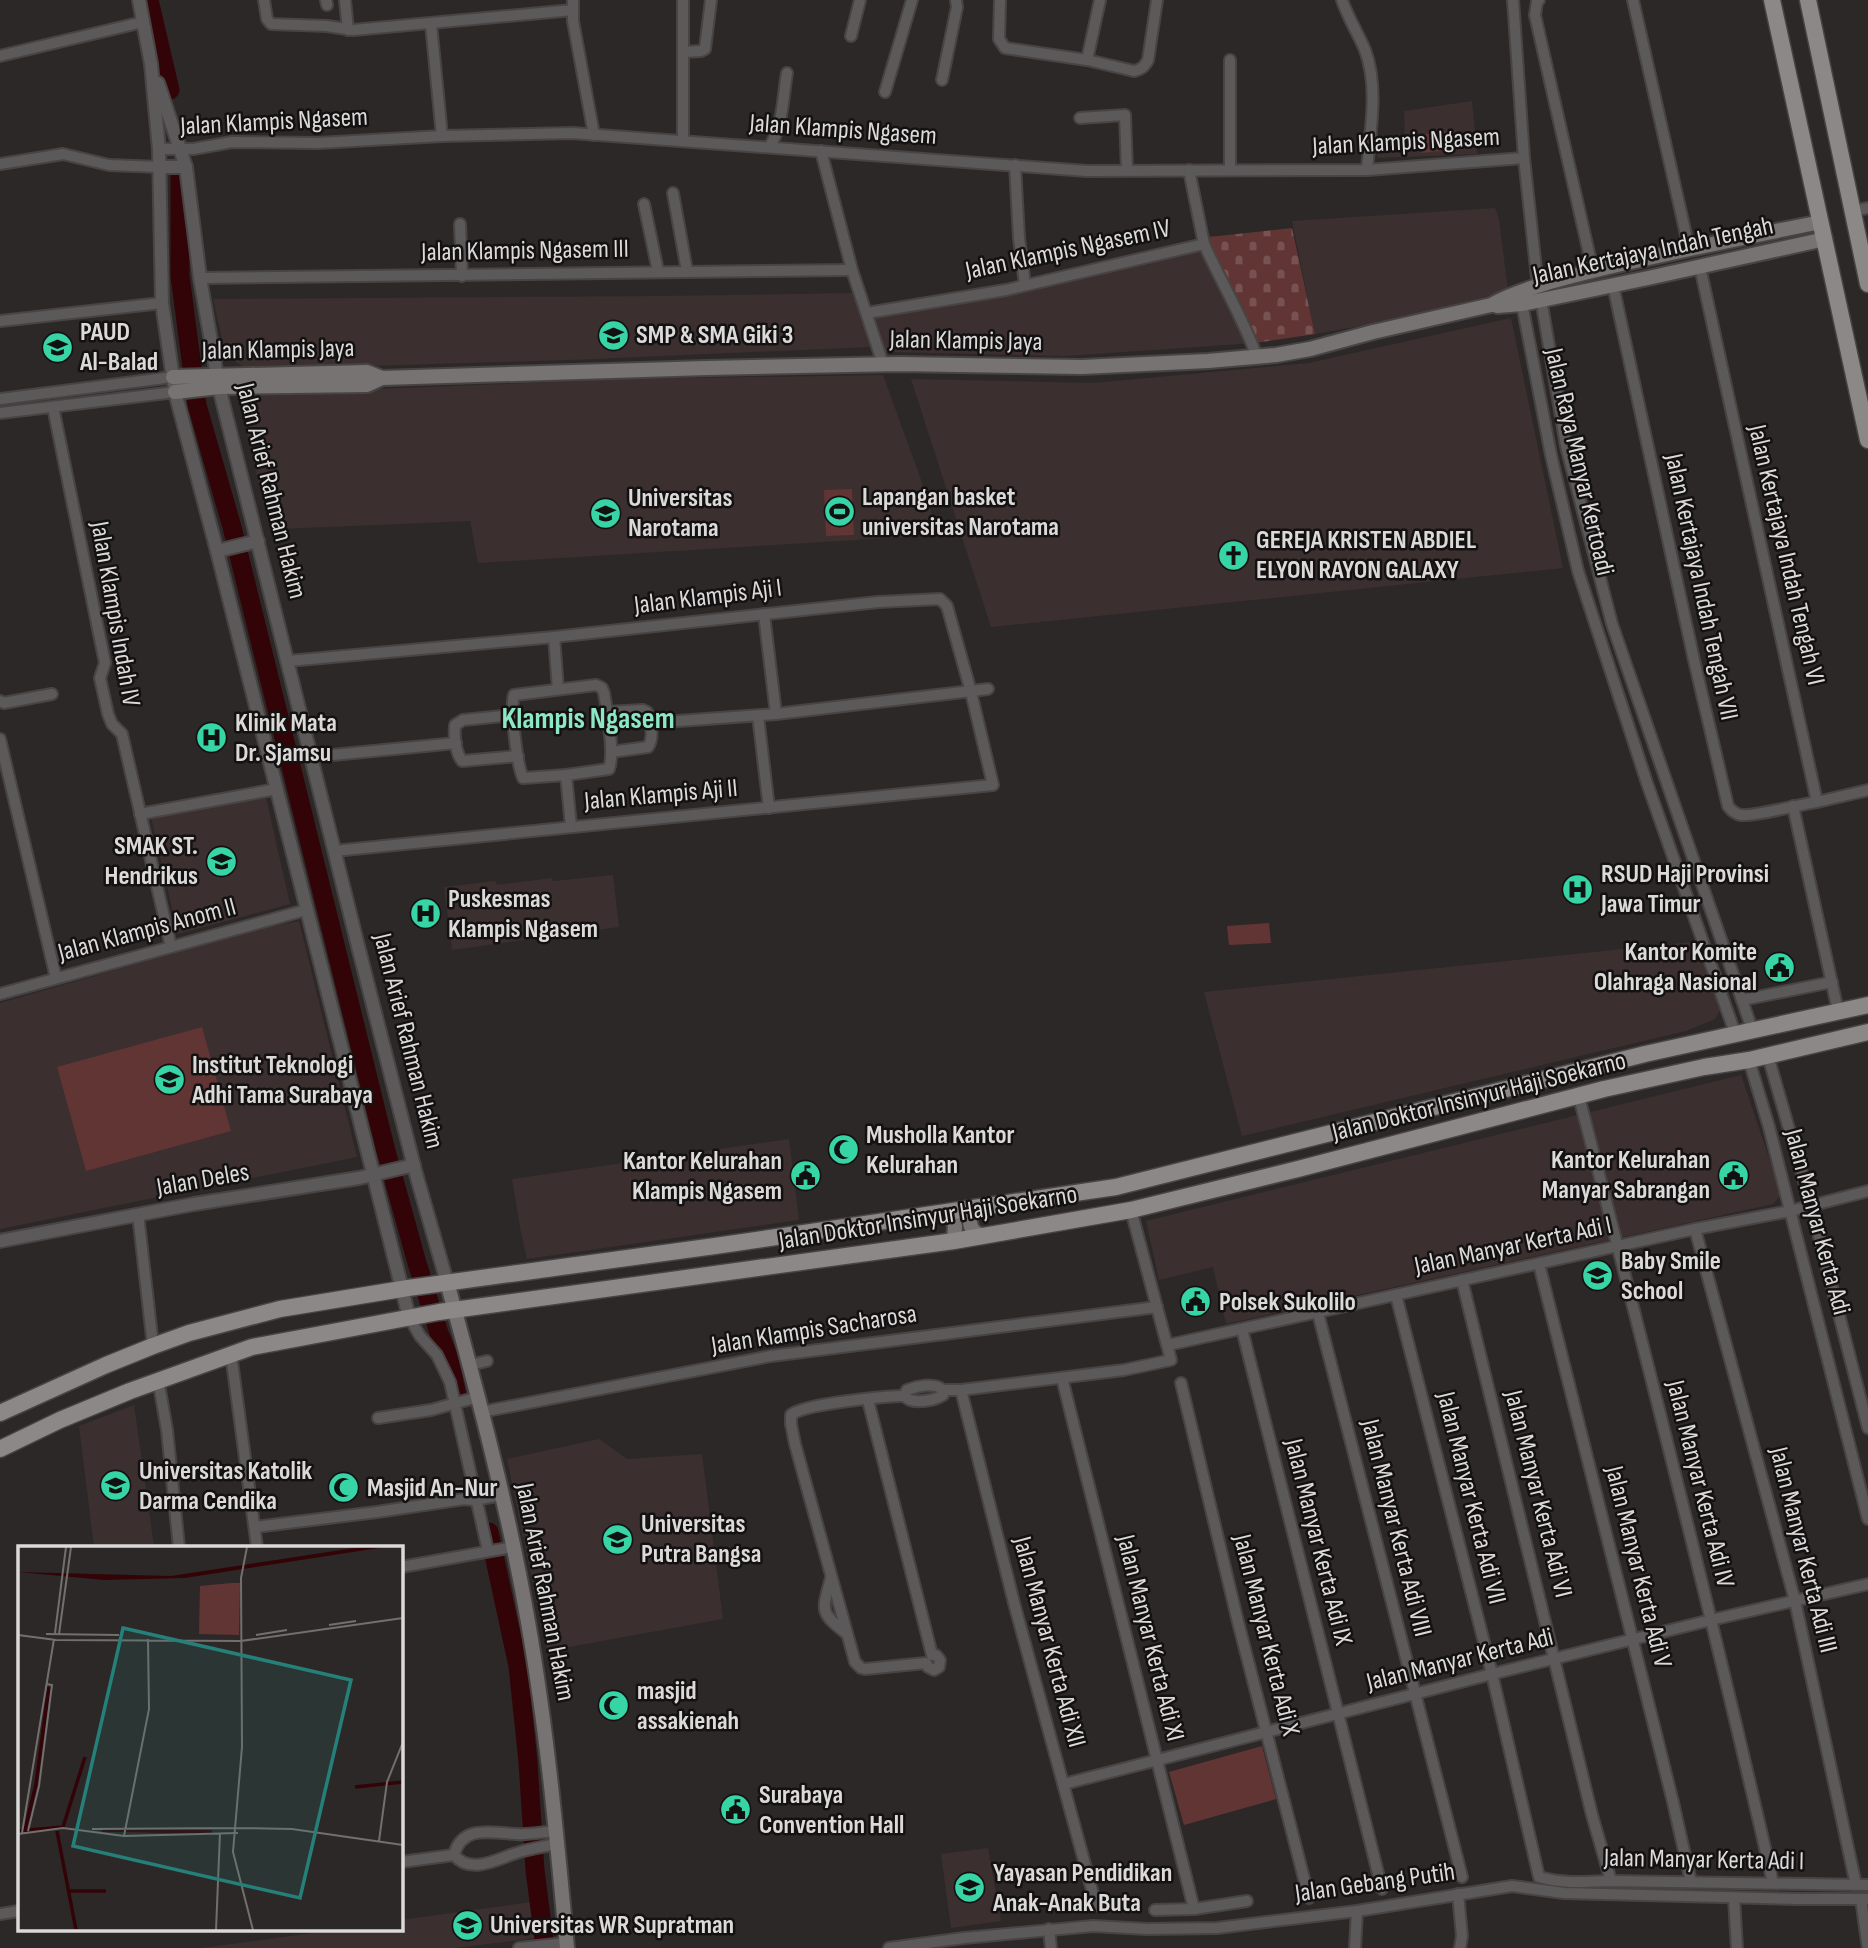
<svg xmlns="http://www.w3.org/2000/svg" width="1868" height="1948" font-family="'Sofia Sans Condensed',sans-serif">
<defs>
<pattern id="cemetery-stones" width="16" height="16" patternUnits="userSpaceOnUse" patternTransform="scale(1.75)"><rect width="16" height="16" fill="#613533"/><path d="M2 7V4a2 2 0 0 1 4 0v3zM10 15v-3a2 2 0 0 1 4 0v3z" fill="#775250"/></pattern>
</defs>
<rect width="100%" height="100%" fill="#2d2828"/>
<!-- built -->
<g fill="#3b2f2f">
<path d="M1472,101l5,53 -100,4v-13l28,-2 -1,-32z"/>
<path d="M1495,208l4,11 9,72 -119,30 -74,13 -23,-113z"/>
<path d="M1209,248l46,95 -189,13 -181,-4 -10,-35z"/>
<path d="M856,293l14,54 -300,13 -305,9 -21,-2 -18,-11 -13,-57 445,-3z"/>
<path d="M1511,318l52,250 -572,59 -80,-248 182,4 216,-20z"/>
<path d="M883,375l37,102 18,58 -460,28 -8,-42 -190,8 -2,-24h-14l-22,-93 4,-18 382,-15z"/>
<path d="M265,793l25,111 -112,30 -27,-117z"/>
<path d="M613,875l6,52 -167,23 -8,-63 51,-6 2,4 55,-7 1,3z"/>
<path d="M299,921l58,236 -357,72v-226l262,-75z"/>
<path d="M1701,941l19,69 -5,9 -29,12 -444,105 -38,-144z"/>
<path d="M1741,1075l37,109 2,12 -7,8 -547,120 -13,-57 -54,13 -13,-59z"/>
<path d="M789,1139l10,81 -272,39 -6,-26 -9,-54z"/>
<path d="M134,1405l20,141 -60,1 -15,-121z"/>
<path d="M599,1439l28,20 75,-5 21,165 -176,32 -40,-192z"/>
<path d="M988,1848l13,73 -50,7 -10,-74z"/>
<path d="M531,1902l5,36 -81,10h-254l142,-19h58v-9z"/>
</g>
<!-- cemetery -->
<path fill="url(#cemetery-stones)" d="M1292,228l23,106 -60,9 -46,-95v-11z"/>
<!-- park -->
<g fill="#613533">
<path d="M1449,131l3,19 -31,3 -2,-18z"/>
<path d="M852,489l2,46 -28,1 -2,-46z"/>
<path d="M1269,923l2,20 -42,2 -2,-19z"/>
<path d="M202,1027l29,104 -145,40 -29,-104z"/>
<path d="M1262,1746l14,53 -92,26 -15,-53z"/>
</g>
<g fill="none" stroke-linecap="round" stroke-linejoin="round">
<!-- river -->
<g stroke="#330407" stroke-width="19">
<path d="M149,0l21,90"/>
<path d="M180,169v107l17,129 35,122 154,624 31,112 22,70 9,22 10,45"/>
<path d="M489,1532l29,134 10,96 7,108 10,78"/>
</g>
<defs>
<g id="minor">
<path d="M264,0l3,19 4,5 56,2 26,4 220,-20"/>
<path d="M326,0l1,5"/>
<path d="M345,0l3,30"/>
<path d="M573,0v21l21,114"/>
<path d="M1000,0l-1,39 6,9 82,12 47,11c8,-2 10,-4 14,-11l9,-60"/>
<path d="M1342,0c6,18 16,33 23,50 14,37 5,82 2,120"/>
<path d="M1513,0l11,158 14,129"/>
<path d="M1539,0l-2,2 -2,13 58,256"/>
<path d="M1633,0l56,248"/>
<path d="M431,24l11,112"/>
<path d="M851,36l9,-36"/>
<path d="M683,52l18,-1 4,-2 6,-49"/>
<path d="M0,56l143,-34"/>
<path d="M1087,60l13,-60"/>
<path d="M942,80l15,-73 -1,-7"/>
<path d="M885,92l27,-92"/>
<path d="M1080,118l45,-3 2,55"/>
<path d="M683,141v-141"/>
<path d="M769,147c14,-18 14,-52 18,-74"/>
<path d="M159,149h34l39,-7 86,1 124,-7 130,-3 515,38 280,-1 157,-12"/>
<path d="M821,151l31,119 31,94"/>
<path d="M0,164l63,-10 46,11 51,2"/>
<path d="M1015,165l4,73 6,47"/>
<path d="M1230,170v-110"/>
<path d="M673,193l14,78"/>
<path d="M644,204l14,67"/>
<path d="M1852,211l16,-3"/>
<path d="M460,224l2,52"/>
<path d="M1204,244c17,38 39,74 53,113"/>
<path d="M1700,267l117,535 51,-12"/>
<path d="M200,278l652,-8"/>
<path d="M1613,285l81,375 34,146c3,4 7,8 13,9 13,2 60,-11 76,-13"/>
<path d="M1541,299l25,147 46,178 140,405"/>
<path d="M1522,304l29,151 27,116 69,212 88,250"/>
<path d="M867,313l139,-23 198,-46 -15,-74"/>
<path d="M0,321l162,-18"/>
<path d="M0,399l173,-22"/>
<path d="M53,407l52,256 -5,15 8,36 4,10 10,10 49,213"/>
<path d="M0,413l175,-21"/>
<path d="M764,614l12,100"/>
<path d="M554,637l4,52"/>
<path d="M288,661l266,-24 324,-35 62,-3 7,7 24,86 22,93 -659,66"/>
<path d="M596,685l6,3 2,5c3,19 11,59 5,76l-43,6 -43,3c-6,-13 -13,-69 -9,-83z"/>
<path d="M0,701l4,2 48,-9"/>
<path d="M607,712l36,-2 4,2c4,11 7,26 1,35l-37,5"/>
<path d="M513,715l-50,5 -8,5c-1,12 0,26 7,36l56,-5"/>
<path d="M758,716l11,92"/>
<path d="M650,723l126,-9 212,-25"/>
<path d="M0,739l56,239"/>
<path d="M312,757l144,-14"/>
<path d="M566,775l5,51"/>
<path d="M1793,806l45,205"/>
<path d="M140,814l137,-25"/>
<path d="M0,994l306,-84"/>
<path d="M1742,1000l90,-18"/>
<path d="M1768,1056l43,149 57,223"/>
<path d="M1749,1060l20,67 99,392"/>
<path d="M1579,1097c68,261 134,523 194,786"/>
<path d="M138,1214l15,132"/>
<path d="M1695,1229l100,372 61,284"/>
<path d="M1539,1264l134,538 18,80"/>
<path d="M1462,1280l130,535 19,66"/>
<path d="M1396,1295l96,379 47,203c24,7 48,5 72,4l257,4"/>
<path d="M1318,1313l144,564"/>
<path d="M409,1317l11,19 17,19 13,27 38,169"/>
<path d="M1242,1329l140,560"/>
<path d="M1168,1345l527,-116 95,-18 78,-20"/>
<path d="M231,1354l26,193"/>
<path d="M470,1365l17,-4"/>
<path d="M1062,1378l132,531"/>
<path d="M158,1379l9,51 12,117"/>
<path d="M1181,1383l57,239 71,276"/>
<path d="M961,1390l53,213 82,302"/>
<path d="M904,1396l3,-6c10,-4 28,-8 36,0h18l163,-20 47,-10 -40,-150"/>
<path d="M868,1400l64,255h4l4,5 -1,7 -5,3 -6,-3 -2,-4 -61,6 -4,-1 -6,-6 -60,-218 -4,-20v-9c12,-11 89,-18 109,-19 8,0 3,1 10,4 10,3 25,0 33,-5v-5"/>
<path d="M481,1412l290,-56 386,-49"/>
<path d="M378,1418l53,-8 47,-13"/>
<path d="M255,1527l122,-15 87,-13 10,1 28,-5"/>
<path d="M401,1567l112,-20"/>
<path d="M831,1578c-9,33 -12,34 16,56"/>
<path d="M1064,1784l428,-110 219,-54 157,-36"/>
<path d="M454,1855c8,-31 38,-22 62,-21 13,1 27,-2 40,-3"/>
<path d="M454,1855c18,22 48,1 69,-4 11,-3 23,-5 34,-7"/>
<path d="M401,1862l53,-7"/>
<path d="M1458,1894l4,42 -2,12"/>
<path d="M1734,1898l3,50"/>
<path d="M1861,1899l7,49"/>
<path d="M1155,1910l39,-1 53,-8"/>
<path d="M0,1914l19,-3"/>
<path d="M1049,1929l2,19"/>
<path d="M519,1948l47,-5"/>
<path d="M889,1948l75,-10 129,-12 54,3 70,-1 140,-17 155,-25 52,7 234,6h70"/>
<path d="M1355,1948l2,-37"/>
</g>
<g id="tertiary">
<path d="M139,0l12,64 8,85 3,154 13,89 42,159 192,766"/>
<path d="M158,83l28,84 14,111 19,109 140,563 57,224 31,108"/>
<path d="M160,167h26"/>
<path d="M217,551l41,-10"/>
<path d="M0,1241l194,-37 165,-26 55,-13"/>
</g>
<g id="secondary">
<path d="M1497,306l25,-2 126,-26 177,-39"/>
<path d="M173,377l194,-5 15,6"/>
<path d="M175,392l44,-5 148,-2 15,-7 325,-10 192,-4 183,3 126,-6 68,-6 34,-6 63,-17 118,-27c32,-18 85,-30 122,-39 69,-16 138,-30 208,-44"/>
<path d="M976,1207c-7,8 -8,15 -3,24l7,4"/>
<path d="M950,1212l5,14 -1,15"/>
<path d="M447,1282c31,113 61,225 81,340 19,108 29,217 39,326"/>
</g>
<g id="primary">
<path d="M1772,0l96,440"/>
<path d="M1808,0l60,284"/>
<path d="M0,1413l106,-48 47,-19 36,-13 91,-24 128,-21 307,-42 401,-59 529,-133 223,-49"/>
<path d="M0,1449l60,-29 70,-29 122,-44 187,-35 515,-71 177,-31 167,-41 306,-80 100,-22 45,-7 119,-28"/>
</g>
</defs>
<!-- minor casing -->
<use href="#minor" stroke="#494444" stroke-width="14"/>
<!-- tertiary casing -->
<use href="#tertiary" stroke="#494444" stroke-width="16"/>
<!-- secondary casing -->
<use href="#secondary" stroke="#494444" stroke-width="18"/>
<!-- primary casing -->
<use href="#primary" stroke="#494444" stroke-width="19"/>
<!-- minor -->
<use href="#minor" stroke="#5b5959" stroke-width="10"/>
<!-- tertiary -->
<use href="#tertiary" stroke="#5b5959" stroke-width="12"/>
<!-- secondary -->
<use href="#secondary" stroke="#777373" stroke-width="14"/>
<!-- primary -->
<use href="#primary" stroke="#8c8887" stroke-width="16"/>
</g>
<!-- icons -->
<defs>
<symbol id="school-disc" viewBox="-11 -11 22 22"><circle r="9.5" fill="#37d4a6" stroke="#131111"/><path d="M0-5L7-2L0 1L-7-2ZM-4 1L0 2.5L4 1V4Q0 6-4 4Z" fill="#111"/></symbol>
<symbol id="stadium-disc" viewBox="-11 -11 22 22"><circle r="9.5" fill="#37d4a6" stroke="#131111"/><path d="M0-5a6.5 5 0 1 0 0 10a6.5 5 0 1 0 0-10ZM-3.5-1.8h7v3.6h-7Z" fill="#111"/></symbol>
<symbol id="university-disc" viewBox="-11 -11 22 22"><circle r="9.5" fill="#37d4a6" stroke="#131111"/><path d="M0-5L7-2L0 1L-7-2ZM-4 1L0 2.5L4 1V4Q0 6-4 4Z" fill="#111"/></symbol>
<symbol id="church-disc" viewBox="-11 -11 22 22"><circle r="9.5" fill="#37d4a6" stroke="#131111"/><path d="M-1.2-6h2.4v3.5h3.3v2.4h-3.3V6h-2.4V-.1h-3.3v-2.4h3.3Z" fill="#111"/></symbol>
<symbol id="hospital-disc" viewBox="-11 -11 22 22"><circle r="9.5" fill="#37d4a6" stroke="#131111"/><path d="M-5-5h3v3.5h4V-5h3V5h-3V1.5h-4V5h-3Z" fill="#111"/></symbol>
<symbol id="civic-disc" viewBox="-11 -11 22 22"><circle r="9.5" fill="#37d4a6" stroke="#131111"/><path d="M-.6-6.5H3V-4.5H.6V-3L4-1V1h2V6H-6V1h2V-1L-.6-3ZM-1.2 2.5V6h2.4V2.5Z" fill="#111"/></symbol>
<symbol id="mosque-disc" viewBox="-11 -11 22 22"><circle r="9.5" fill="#37d4a6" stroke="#131111"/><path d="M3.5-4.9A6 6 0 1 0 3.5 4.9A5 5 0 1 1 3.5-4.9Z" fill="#111"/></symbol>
</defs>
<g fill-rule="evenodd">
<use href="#school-disc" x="596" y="318" width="35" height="35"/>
<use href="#school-disc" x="40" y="330" width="35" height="35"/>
<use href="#stadium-disc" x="822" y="494" width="35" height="35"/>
<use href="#university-disc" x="588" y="496" width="35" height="35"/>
<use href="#church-disc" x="1216" y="538" width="35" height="35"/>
<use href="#hospital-disc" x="194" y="720" width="35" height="35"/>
<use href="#school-disc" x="204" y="844" width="35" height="35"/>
<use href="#hospital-disc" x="1560" y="872" width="35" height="35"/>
<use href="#hospital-disc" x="408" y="896" width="35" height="35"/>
<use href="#civic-disc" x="1762" y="950" width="35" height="35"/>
<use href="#university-disc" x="152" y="1062" width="35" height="35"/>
<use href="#mosque-disc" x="826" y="1132" width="35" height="35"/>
<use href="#civic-disc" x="1716" y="1158" width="35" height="35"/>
<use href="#civic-disc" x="788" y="1158" width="35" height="35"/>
<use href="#school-disc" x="1580" y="1258" width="35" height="35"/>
<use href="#civic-disc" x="1178" y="1284" width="35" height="35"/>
<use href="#university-disc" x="98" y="1468" width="35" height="35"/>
<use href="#mosque-disc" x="326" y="1470" width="35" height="35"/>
<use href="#university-disc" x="600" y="1522" width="35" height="35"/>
<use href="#mosque-disc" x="596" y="1688" width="35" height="35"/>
<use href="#civic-disc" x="718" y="1792" width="35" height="35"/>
<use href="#school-disc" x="952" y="1870" width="35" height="35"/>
<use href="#university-disc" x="450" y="1908" width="35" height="35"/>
</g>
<g text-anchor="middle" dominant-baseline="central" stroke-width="5" stroke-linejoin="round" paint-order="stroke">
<!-- street labels -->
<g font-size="26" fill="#dcd9d9" stroke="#131111">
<text transform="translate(274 122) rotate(-3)">Jalan Klampis Ngasem</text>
<text transform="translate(843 130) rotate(4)">Jalan Klampis Ngasem</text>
<text transform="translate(1406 142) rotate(-3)">Jalan Klampis Ngasem</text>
<text transform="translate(1068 250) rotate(-12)">Jalan Klampis Ngasem IV</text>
<text transform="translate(525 251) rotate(-1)">Jalan Klampis Ngasem III</text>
<text transform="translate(1653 251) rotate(-12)">Jalan Kertajaya Indah Tengah</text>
<text transform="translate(966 341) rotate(1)">Jalan Klampis Jaya</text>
<text transform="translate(278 350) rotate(-1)">Jalan Klampis Jaya</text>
<text transform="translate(1579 462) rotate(77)">Jalan Raya Manyar Kertoadi</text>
<text transform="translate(271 491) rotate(76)">Jalan Arief Rahman Hakim</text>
<text transform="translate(1786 555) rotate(77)">Jalan Kertajaya Indah Tengah VI</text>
<text transform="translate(1701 587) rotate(78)">Jalan Kertajaya Indah Tengah VII</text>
<text transform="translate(708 597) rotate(-7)">Jalan Klampis Aji I</text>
<text transform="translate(115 614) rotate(80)">Jalan Klampis Indah IV</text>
<text transform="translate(661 795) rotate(-5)">Jalan Klampis Aji II</text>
<text transform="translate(147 930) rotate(-15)">Jalan Klampis Anom II</text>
<text transform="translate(408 1041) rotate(76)">Jalan Arief Rahman Hakim</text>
<text transform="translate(1479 1097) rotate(-14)">Jalan Doktor Insinyur Haji Soekarno</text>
<text transform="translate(203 1180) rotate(-10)">Jalan Deles</text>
<text transform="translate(928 1218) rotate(-9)">Jalan Doktor Insinyur Haji Soekarno</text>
<text transform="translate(1817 1222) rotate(75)">Jalan Manyar Kerta Adi</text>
<text transform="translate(1513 1246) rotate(-12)">Jalan Manyar Kerta Adi I</text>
<text transform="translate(814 1330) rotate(-9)">Jalan Klampis Sacharosa</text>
<text transform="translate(1700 1484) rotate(76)">Jalan Manyar Kerta Adi IV</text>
<text transform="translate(1538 1494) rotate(76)">Jalan Manyar Kerta Adi VI</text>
<text transform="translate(1471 1498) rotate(76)">Jalan Manyar Kerta Adi VII</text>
<text transform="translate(1396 1528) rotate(76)">Jalan Manyar Kerta Adi VIII</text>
<text transform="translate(1318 1542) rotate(76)">Jalan Manyar Kerta Adi IX</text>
<text transform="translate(1803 1550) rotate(76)">Jalan Manyar Kerta Adi III</text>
<text transform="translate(1638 1567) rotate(76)">Jalan Manyar Kerta Adi V</text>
<text transform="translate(545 1592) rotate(79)">Jalan Arief Rahman Hakim</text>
<text transform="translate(1266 1635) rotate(76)">Jalan Manyar Kerta Adi X</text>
<text transform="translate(1150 1638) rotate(76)">Jalan Manyar Kerta Adi XI</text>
<text transform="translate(1049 1642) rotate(75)">Jalan Manyar Kerta Adi XII</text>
<text transform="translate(1460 1660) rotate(-14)">Jalan Manyar Kerta Adi</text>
<text transform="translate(1704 1860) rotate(1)">Jalan Manyar Kerta Adi I</text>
<text transform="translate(1375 1883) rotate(-8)">Jalan Gebang Putih</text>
</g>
<!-- poi labels -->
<g font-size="26" font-weight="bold" fill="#dcd9d9" stroke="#131111" text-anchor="start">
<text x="80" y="332">PAUD<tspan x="80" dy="30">Al-Balad</tspan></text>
<text x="636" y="335">SMP &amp; SMA Giki 3</text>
<text x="862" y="497">Lapangan basket<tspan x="862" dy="30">universitas Narotama</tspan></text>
<text x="628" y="498">Universitas<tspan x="628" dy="30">Narotama</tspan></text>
<text x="1256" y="540">GEREJA KRISTEN ABDIEL<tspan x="1256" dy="30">ELYON RAYON GALAXY</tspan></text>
<text x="235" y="723">Klinik Mata<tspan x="235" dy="30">Dr. Sjamsu</tspan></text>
<text x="198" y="846" text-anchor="end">SMAK ST.<tspan x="198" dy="30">Hendrikus</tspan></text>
<text x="1601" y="874">RSUD Haji Provinsi<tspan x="1601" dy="30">Jawa Timur</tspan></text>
<text x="448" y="899">Puskesmas<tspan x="448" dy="30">Klampis Ngasem</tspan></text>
<text x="1757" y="952" text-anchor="end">Kantor Komite<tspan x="1757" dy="30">Olahraga Nasional</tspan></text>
<text x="192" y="1065">Institut Teknologi<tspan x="192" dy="30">Adhi Tama Surabaya</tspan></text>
<text x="866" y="1135">Musholla Kantor<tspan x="866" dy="30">Kelurahan</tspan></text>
<text x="1710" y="1160" text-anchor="end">Kantor Kelurahan<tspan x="1710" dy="30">Manyar Sabrangan</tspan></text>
<text x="782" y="1161" text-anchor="end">Kantor Kelurahan<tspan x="782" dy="30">Klampis Ngasem</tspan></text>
<text x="1621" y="1261">Baby Smile<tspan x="1621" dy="30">School</tspan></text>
<text x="1219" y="1302">Polsek Sukolilo</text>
<text x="139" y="1471">Universitas Katolik<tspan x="139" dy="30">Darma Cendika</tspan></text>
<text x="367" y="1488">Masjid An-Nur</text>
<text x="641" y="1524">Universitas<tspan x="641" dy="30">Putra Bangsa</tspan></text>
<text x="637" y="1691">masjid<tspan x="637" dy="30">assakienah</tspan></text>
<text x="759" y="1795">Surabaya<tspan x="759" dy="30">Convention Hall</tspan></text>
<text x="993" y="1873">Yayasan Pendidikan<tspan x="993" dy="30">Anak-Anak Buta</tspan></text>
<text x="490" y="1925">Universitas WR Supratman</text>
</g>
<!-- quarter labels -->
<g font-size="30" font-weight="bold" fill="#8ce7c6" stroke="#131111">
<text x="588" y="719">Klampis Ngasem</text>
</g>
</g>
<!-- overview -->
<g transform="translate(18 1546)">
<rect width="385" height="385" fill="#2d2828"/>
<path d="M213,37h9l-1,52 -40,-1 1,-48z" fill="#613533"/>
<path d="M343,1h24l-200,31 -81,2 -86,-8 153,4z" fill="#330407"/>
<path fill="none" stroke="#330407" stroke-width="3.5" d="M337,241l48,-5M45,281l22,-70M7,284l11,-46 13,-97M84,284l110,2M0,285l45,-4M39,285l19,99M50,345h38"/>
<path fill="none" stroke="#736f6f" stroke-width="2" d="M229,1l-6,31 1,169 -9,105 20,78M311,79l27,-4M37,87l11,-86M28,88l73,1M41,88l12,-87M0,89l38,5 185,1 162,-23M238,89l31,-5M217,282l57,1 111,16M74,283l143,-1M10,285l11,-45 13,-101 -5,-1M4,287l32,-194M0,288l45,-6 61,8 114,-3M106,290l25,-127 -1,-70M361,295l8,-59 16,-40M198,384l4,-97"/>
<path fill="#248079" fill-opacity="0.15" stroke="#248079" stroke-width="3.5" d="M105,82l228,52 -51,218 -227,-52z"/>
<rect width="385" height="385" fill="none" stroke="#dcd9d9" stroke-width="3.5"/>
</g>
</svg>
